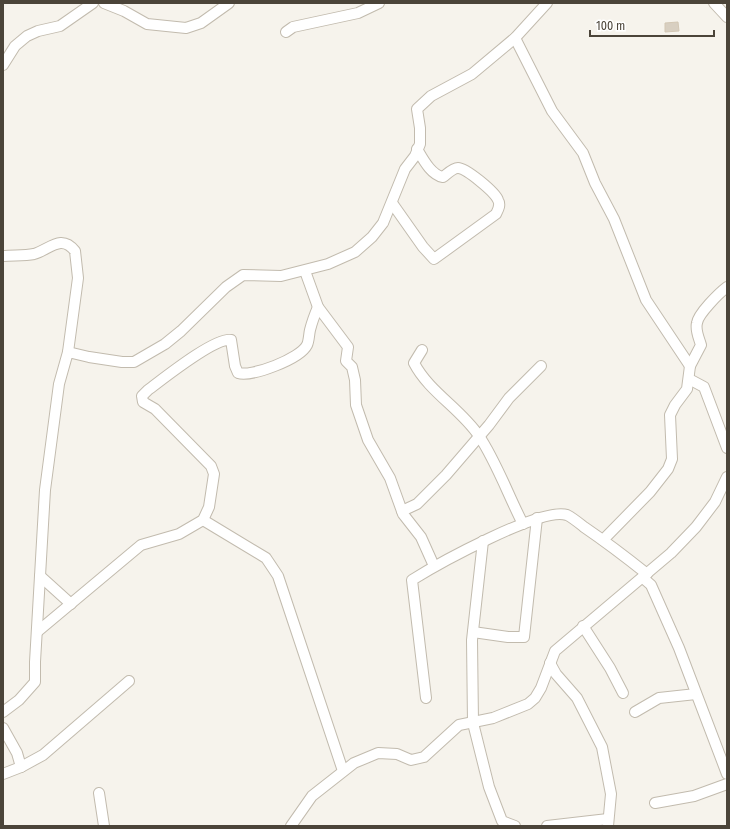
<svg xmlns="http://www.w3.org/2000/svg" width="730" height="829" font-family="'Fira Sans Condensed',sans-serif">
<rect width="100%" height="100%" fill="#f6f3ec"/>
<!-- building -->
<path fill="#d8cfc1" stroke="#d3c7b4" d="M678,22l1,9 -14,1v-9z"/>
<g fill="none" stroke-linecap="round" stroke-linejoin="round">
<defs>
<g id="street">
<path d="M104,3l20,8 23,13 39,4 15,-5 28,-20"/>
<path d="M714,3l13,14"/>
<path d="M286,32l7,-5 65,-14 21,-10"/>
<path d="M515,38l37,73 31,42 12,30 19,36 32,81 44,66"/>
<path d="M3,65l12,-19 12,-10 11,-5 22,-5 33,-23"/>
<path d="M392,203l31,44 11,12 62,-45c2,-4 5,-9 2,-14 -3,-8 -32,-32 -40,-32 -5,0 -11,6 -15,9 -12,-2 -20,-18 -26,-28"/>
<path d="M3,256c10,-1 21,0 31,-2 15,-4 27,-21 41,-3l3,27 -10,74"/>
<path d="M305,271l13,36 30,40 -2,14 6,6 3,13 1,25 12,35 22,38 13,36 18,23 13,29"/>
<path d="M422,350l-8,13c15,29 47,46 65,73 17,25 30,61 44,88"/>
<path d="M689,379l15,8 23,61"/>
<path d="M402,511l15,-7 29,-29 43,-50 20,-27 32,-32"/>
<path d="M203,520l63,38 12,18 65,195"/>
<path d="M603,540l47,-48 18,-23 4,-10 -2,-44 5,-10 12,-16 3,-23 11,-21c-2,-7 -6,-15 -4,-22 1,-9 22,-30 30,-36"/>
<path d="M483,541l-11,99 1,83 16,64 13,34 13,5"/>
<path d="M40,576l31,28"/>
<path d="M643,578l8,7 28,63 48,126"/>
<path d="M583,626l27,42 13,25"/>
<path d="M37,632l104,-87 38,-11 24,-14 6,-13 5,-33 -3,-8 -56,-57 -12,-7 -1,-6 6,-6c15,-11 67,-53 83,-50l4,26 3,7c14,4 62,-14 69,-28 2,-4 2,-11 3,-15 2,-8 5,-16 8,-23"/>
<path d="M473,632l35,5h16l13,-119"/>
<path d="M550,663l6,11 21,24 25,49 9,47 -3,32"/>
<path d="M426,698l-14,-118c24,-15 130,-74 155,-65 6,3 12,8 17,12 22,15 43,31 63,47"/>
<path d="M3,712l16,-12 16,-18v-20l10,-172 14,-106 9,-32 21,5 33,5h12l31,-18 16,-13 45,-44 17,-12 38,1 47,-12 27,-12 17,-15 11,-14 22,-54 10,-13 5,-12v-16l-3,-19 14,-13 41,-22 43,-36 32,-35"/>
<path d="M635,712l24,-14 37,-4"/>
<path d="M3,728l14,25 4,14 -18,7"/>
<path d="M21,767l22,-12 86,-74"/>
<path d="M99,793l5,33"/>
<path d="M655,803l39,-7 33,-12"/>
<path d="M291,826l21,-30 42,-33 24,-10 19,1 14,6 13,-3 35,-32 34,-7 35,-14 7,-6 6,-10 14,-37 116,-98 25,-26 19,-25 12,-25"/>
<path d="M547,826l61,-7"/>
</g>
</defs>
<!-- street casing -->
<use href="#street" stroke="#c2bbae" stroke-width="12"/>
<!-- street -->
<use href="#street" stroke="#fff" stroke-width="10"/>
</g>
<!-- border -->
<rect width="730" height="829" fill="none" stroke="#4b4439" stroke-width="8"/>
<!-- scale -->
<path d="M590 30v6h124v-6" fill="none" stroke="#4b4439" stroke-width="2"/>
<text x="596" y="30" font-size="12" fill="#4b4439" stroke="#ffffff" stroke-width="3" paint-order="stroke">100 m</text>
</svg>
